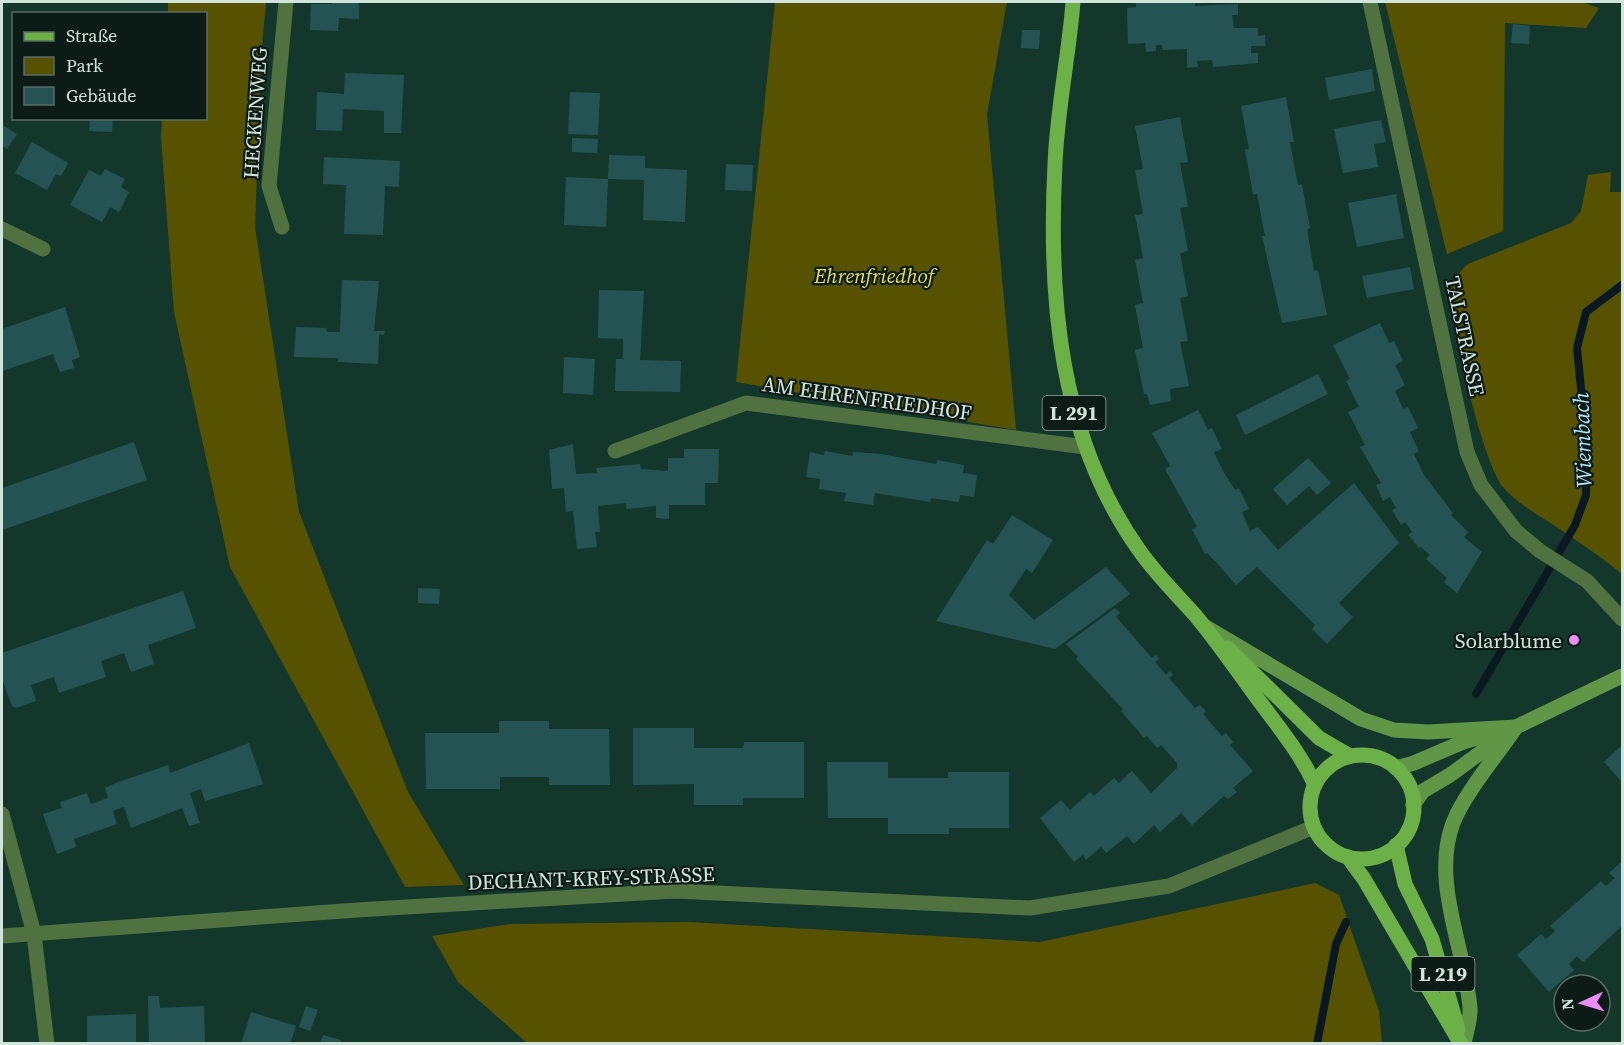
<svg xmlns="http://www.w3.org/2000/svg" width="1624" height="1045" font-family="'Source Serif 4',serif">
<rect width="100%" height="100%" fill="#13382b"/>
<!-- green -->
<g fill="#575202">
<path d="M168,2h98l-5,55 -6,170 44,285 109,280 56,93 -59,2 -175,-320 -56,-255 -13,-175 1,-18 44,-1v-104l-38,-1z"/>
<path d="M775,2h232l-20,112 29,316 -280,-48z"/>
<path d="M1385,2h197l17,6 -13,20 -81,-5 -2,208 -56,23z"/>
<path d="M1611,172l-1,20h12v382c-22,-18 -46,-34 -70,-50 -17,-11 -34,-20 -48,-36 -21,-23 -54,-165 -52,-198 1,-11 8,-19 16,-26l103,-41 10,-12 7,-36z"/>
<path d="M1315,883l24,12 40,116 3,32h-855l-69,-61 -26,-46 78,-12 178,-2 352,20z"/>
</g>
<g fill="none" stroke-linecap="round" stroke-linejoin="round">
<!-- stream -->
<g stroke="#0a1920" stroke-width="8">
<path d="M1476,694l99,-169 11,-30 1,-46 -10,-101 9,-36 36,-27"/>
<path d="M1317,1044l19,-100 10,-22"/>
</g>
</g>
<!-- building -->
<g fill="#255354">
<path d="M332,2h27v17l-20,-1 -1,13 -28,-1 1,-26h21z"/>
<path d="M1136,2h59v4l43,-2v11h-6l2,13h24v8l7,-1v11h-14v7h7v10l-45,4 -1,-7 -15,1 1,6 -11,1v-19l-24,1 -1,-5h-6v6l-10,1 -1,-9 -17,1 -1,-36 9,-1z"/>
<path d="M1513,24l17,2 -1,18 -18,-1z"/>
<path d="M1022,30h18l-1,19 -18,-1z"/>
<path d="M1372,69l3,22 -46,9 -4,-22z"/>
<path d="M345,73l59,2 -3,58h-17v-22l-41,-2 -1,22 -26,-1 1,-38 27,2z"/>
<path d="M570,92l30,1 -2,42 -30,-1z"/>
<path d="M1286,97l8,45h-4l4,22 4,21 4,-1 8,44 -3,1 7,42 4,-1 9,45 -45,8 -20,-87h3l-8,-42h-4l-8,-44 4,-1 -8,-43z"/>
<path d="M1180,117l8,45 -8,1 8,44 -8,1 8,43 -8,2 8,43 -8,2 8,43 -8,1 9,44 -19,3 1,12 -21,4 -3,-11h-3l-9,-44 8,-2 -8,-43 8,-2 -8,-43 8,-2 -8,-43 8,-1 -8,-44 8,-1 -8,-43z"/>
<path d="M90,118h23l-1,14 -23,-1z"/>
<path d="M1381,120l5,22 -12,2 4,23 -35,6 -9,-44z"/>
<path d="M2,125l15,9 -10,15 -5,-3z"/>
<path d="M572,138l26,1 -1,14 -25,-1z"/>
<path d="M32,142l36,21 -7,13 -5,-2 -9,16 -32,-17z"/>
<path d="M609,155l36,1v12l42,2 -2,52 -42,-2 1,-40 -36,-1 -2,48 -42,-2 2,-48 42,2z"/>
<path d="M324,157l76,4 -1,26 -14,-1 -2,49 -39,-1 2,-49 -23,-1z"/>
<path d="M726,164l27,1 -1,26 -27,-1z"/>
<path d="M105,169l20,10 -4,8 8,5 -10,20 -9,-5 -8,15 -32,-17 19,-35 12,6z"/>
<path d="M1396,194l8,44 -47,9 -9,-44z"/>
<path d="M1410,267l4,22 -47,9 -5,-22z"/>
<path d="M342,280l37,1 -5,50h11l-1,4 -5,-1 -1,30 -40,-2v-4l-44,-1 2,-30 30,1 1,4h13z"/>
<path d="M599,290l45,1 -4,69 41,1 -1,31 -65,-1 1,-32h7v-20l-25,-1z"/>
<path d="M65,307l15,50 -8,3 2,8 -14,4 -7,-18 -51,17v-42z"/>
<path d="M1380,323l9,20 5,-2 9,20 -8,4 10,20 -10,6 8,18 5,-2 10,21 -8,4 9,19 -5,3 10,21 29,38 -2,2 17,17 -4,5 18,15 -25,41 -13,-11 3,-4 -21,-19 4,-4 -9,-8 -2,1 -11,-13 4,-3 -7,-10 -4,3 -9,-15 4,-2 -6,-11 -7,4 -7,-16 5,-2 -21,-36 5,-2 -17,-33 11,-5 -13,-26 4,-2 -17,-34z"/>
<path d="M564,357l31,2 -2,36 -30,-2z"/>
<path d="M1318,374l10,20 -83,41 -9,-20z"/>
<path d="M1198,410l10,20 4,-2 10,21 -8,3 9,19 12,19 4,-2 10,21 -7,3 8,19 8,-4 20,23 76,-67 45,60 -60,60 14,14 -26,27 -15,-15 3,-4 -58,-58 -21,18 -19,-22 -10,-10 -2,1 -13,-25 5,-2 -32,-58 5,-3 -18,-33z"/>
<path d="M134,442l13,38 -145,50v-42z"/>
<path d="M573,444l3,30 21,-1 -1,-5 44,-4 1,5 27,2v-13h16v-9h35l-1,34h-13v22h-36v14l-13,-1v-12l-30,3v-6l-28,3 2,26h-5l2,15 -20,2 -4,-38 -7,1 -2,-24 -12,1 -3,-39z"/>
<path d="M825,451l27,5 1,-4 28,2 55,10 1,-4 27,5 -1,8 14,2 -3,22 -14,-2 -1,7 -28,-4 -1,4 -55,-9 -2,12 -29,-4 2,-8 -27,-4 1,-10 -14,-2 4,-25 14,3z"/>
<path d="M1308,458l23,25 -14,12 -8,-9 -22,19 -14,-16z"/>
<path d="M1012,515l41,25 -21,33 -6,-4 -17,26 25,25 72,-53 24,27 -75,55 -119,-28 51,-81 6,4z"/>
<path d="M418,588l22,1 -1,15 -21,-1z"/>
<path d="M183,591l13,37 -48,17 6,19 -23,8 -7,-19 -23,8 5,16 -47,16 -5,-16 -23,8 5,16 -20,7 -4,-2 -10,-27v-26z"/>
<path d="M1115,608l5,5 -4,4 36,41 4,-3 3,4 -4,3 11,13 4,-4 3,4 -4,3 26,30 5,-3 6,6 -3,3 19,22 4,-3 7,9 -3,3 23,26 -20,17 4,4 -9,7 -4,-3 -32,29 -11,-12 -21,19 -6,-7 -20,19 -7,-8 -21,17 -5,-6 -15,13 -3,-5 -9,7 -34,-44 21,-18 9,10 20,-18 4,4 20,-18 5,5 13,-12 19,22 26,-25v-5l-16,-18 -4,3 -10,-12 -3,2 -23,-27 2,-2 -47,-50 2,-2 -12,-13z"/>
<path d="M499,721h50v8h60l1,56h-61v-8h-49v12h-74l-1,-56h74z"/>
<path d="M633,728h61v20h49l1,-6h60v56h-61v7h-49v-21l-61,1z"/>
<path d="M249,743l14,41 -58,17 -4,-12 -11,4 10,30 -11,3 -7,-18 -51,20 -7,-21 -11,4 4,13 -43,15 2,8 -19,7 -14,-40 19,-6 -2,-6 27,-9 4,11 17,-6 -3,-10 11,-5 52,-18 2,8z"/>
<path d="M1622,745v37l-18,-20z"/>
<path d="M827,762h61v16h60v-6h61v56h-60v6h-61v-16h-60z"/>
<path d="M1622,861v65l-39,36 -6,-6 -8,8 5,6 -25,22 -32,-37 24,-21 5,5 9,-8 -5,-5 51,-45 5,5 9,-8 -6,-5z"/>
<path d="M148,996h11l1,12 44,-2 1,38h-56z"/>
<path d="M306,1006l12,4 -8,21 -11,-4z"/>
<path d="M251,1012l45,14 -6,18h-49z"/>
<path d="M136,1014v30h-49v-28z"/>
<path d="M323,1035l18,5 -1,4h-20z"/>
</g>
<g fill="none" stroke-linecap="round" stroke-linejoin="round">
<!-- minor -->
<g stroke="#507140" stroke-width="15">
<path d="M1370,2l97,450 14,33 35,46 24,20 47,30 35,38"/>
<path d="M282,227l-13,-41 17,-184"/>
<path d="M2,229l41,20"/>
<path d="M615,451l131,-48 339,44"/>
<path d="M2,814l32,120 13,110"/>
</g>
<!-- tertiary -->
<path stroke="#507140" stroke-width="15" d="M2,936l355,-26 318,-19 355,17 139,-22 145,-59"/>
<!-- secondary -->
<g stroke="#609645" stroke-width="15">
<path d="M1204,626l157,93 33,11 34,2 88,-5"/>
<path d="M1396,768l18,-5 49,-21 53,-15 106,-51"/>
<path d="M1413,805l10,-14 27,-16 56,-41"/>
<path d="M1464,1044c2,-12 7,-25 6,-36 -5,-60 -39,-126 -17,-185 11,-29 45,-69 63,-96"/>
</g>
<!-- primary -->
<g stroke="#6cb147" stroke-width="15">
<path d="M1073,2c-4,53 -16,108 -18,162 -7,134 4,273 84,386 16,23 37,44 56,65 21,25 40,53 60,80 21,29 45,57 60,90"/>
<path d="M1228,648l91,90 31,18"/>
<circle cx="1362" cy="807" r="52"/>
<path d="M1396,845l9,39 27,55 26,90"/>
<path d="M1348,857l16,22 97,165"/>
</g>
</g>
<!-- markers -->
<circle fill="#ec8cfa" stroke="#0c1b16" stroke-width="2" cx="1574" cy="640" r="6"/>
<g text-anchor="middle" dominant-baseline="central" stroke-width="4.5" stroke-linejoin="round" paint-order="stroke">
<!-- shield labels -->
<g fill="#0c1b16" stroke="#95a8a0" stroke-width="1.5">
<rect x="1042.5" y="396" width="63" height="34" rx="4.5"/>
<rect x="1411.5" y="957" width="63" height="34" rx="4.5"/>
</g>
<g font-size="20" font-weight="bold" fill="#d0e4db">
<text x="1074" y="413">L 291</text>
<text x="1443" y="974">L 219</text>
</g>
<!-- street labels -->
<g font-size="21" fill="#d0e4db" stroke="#0c1b16">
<text transform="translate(255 113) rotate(-86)">HECKENWEG</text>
<text transform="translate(1465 336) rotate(78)">TALSTRASSE</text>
<text transform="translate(867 398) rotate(8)">AM EHRENFRIEDHOF</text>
<text transform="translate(591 878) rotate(-2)">DECHANT-KREY-STRASSE</text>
</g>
<!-- park labels -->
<g font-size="21" font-style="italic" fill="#e9df57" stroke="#0c1b16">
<text x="874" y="275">Ehrenfriedhof</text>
</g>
<!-- poi labels -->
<g font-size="21" fill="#d0e4db" stroke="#0c1b16" text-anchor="end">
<text x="1562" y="640">Solarblume</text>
</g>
<!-- water labels -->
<g font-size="22" font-style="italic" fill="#b1e4fc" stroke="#0c1b16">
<text transform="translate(1582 440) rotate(-92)">Wiembach</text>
</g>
</g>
<!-- border -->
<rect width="1624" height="1045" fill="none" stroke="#d0e4db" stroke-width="6"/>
<!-- legend -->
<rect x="12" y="12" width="195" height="108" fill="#0c1b16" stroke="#5a6b65" stroke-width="1.5"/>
<rect x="24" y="32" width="30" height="9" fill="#6cb147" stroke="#5a6b65" stroke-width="1.5"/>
<text x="66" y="42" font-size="18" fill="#d0e4db">Straße</text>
<rect x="24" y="57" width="30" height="18" fill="#575202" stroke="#5a6b65" stroke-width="1.5"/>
<text x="66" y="72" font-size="18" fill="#d0e4db">Park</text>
<rect x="24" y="87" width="30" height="18" fill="#255354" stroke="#5a6b65" stroke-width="1.5"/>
<text x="66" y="102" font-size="18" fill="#d0e4db">Gebäude</text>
<!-- north arrow -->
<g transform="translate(1582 1003) rotate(266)"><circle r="28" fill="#0c1b16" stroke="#5a6b65" stroke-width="1.5"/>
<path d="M0-4.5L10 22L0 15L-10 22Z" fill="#ec8cfa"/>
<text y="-9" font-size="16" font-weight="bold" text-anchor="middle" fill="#d0e4db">N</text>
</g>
</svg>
